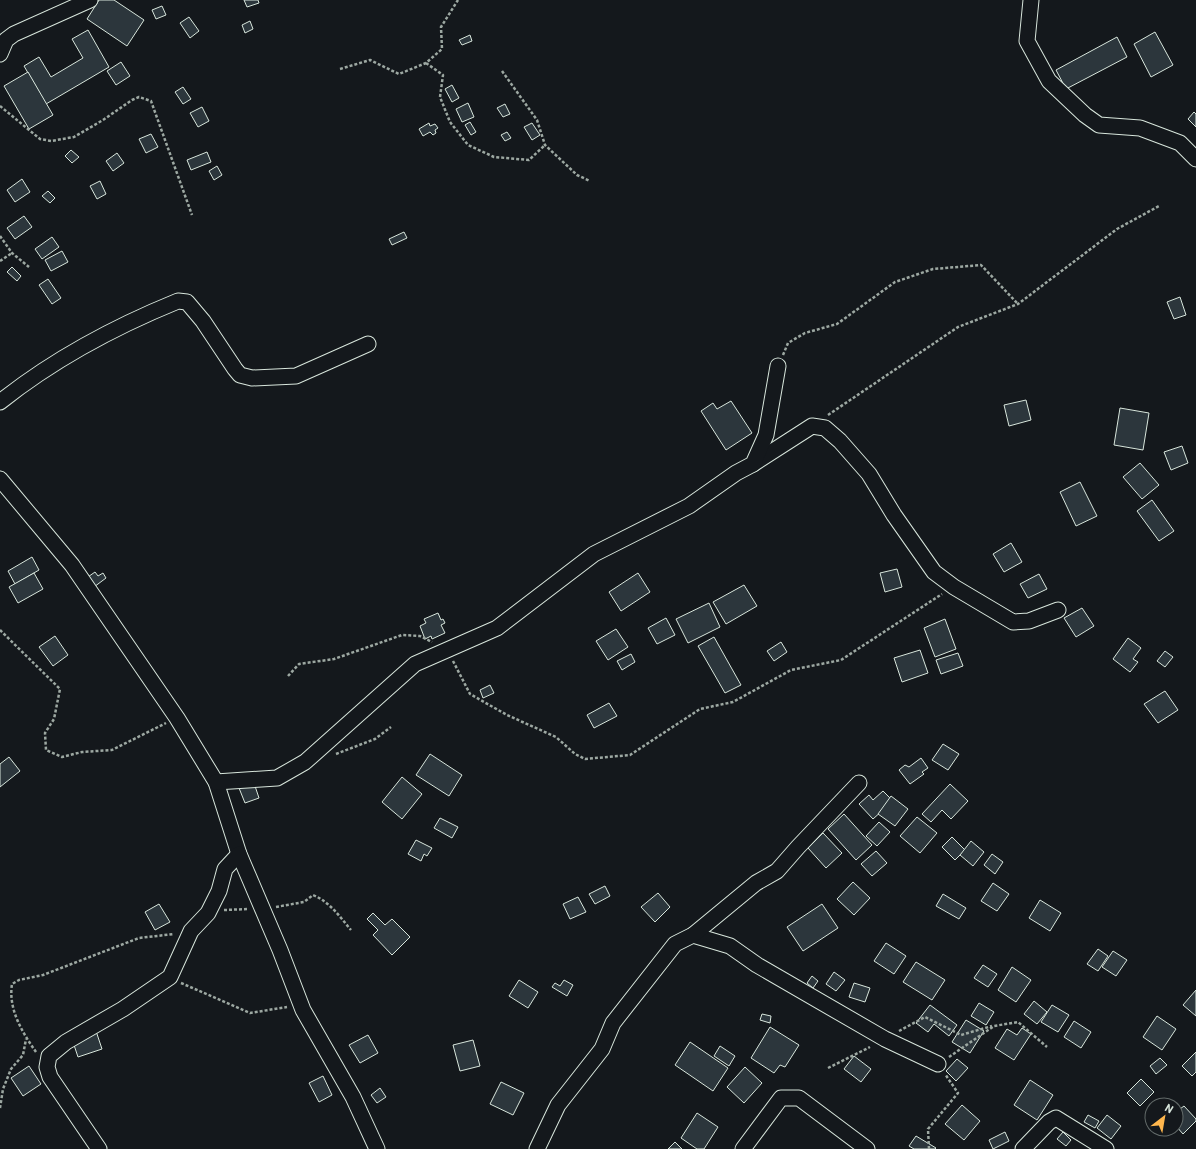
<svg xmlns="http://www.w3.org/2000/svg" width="1196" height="1149" font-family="Barlow,sans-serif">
<rect width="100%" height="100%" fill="#14181c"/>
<!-- building -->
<g fill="#2c363c" stroke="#d8e6dc">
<path d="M99,0h15l30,20 -17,26 -40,-27z"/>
<path d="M244,0h14l1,3 -12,4z"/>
<path d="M162,6l4,9 -10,4 -4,-9z"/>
<path d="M189,17l10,14 -9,7 -10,-15z"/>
<path d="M250,21l3,8 -8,4 -3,-8z"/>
<path d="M88,30l21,37 -63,37 -22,-38 15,-9 12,20 32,-19 -11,-19z"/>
<path d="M1155,32l18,33 -22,12 -17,-33z"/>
<path d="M470,35l2,6 -10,4 -3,-5z"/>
<path d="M1117,37l10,20 -61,32 -10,-19z"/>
<path d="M121,62l9,14 -14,9 -9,-14z"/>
<path d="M28,72l25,43 -24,14 -25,-43z"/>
<path d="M452,85l7,13 -7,4 -7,-13z"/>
<path d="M183,87l8,12 -8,5 -8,-12z"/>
<path d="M468,103l6,14 -12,5 -6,-13z"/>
<path d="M505,104l5,10 -7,3 -6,-9z"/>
<path d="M202,107l7,14 -11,6 -8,-14z"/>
<path d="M1194,112l2,2v13l-8,-8z"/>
<path d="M470,122l6,10 -5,3 -6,-10z"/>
<path d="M429,123l1,3 5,-2 3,4 -3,2 1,3 -3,2 -3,-3 -7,4 -4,-7z"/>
<path d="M532,123l8,12 -8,5 -8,-13z"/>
<path d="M507,132l4,6 -6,3 -4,-6z"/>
<path d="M151,134l7,13 -12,6 -7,-14z"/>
<path d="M71,150l8,7 -7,6 -7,-7z"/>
<path d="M207,152l4,10 -20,8 -4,-10z"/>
<path d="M117,153l7,10 -11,8 -7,-10z"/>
<path d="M217,166l5,9 -8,5 -5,-9z"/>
<path d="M22,179l8,13 -15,10 -8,-12z"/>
<path d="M100,181l6,13 -9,5 -7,-13z"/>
<path d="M48,191l7,7 -5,5 -8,-7z"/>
<path d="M24,216l8,11 -17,12 -8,-11z"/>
<path d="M404,232l3,6 -15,7 -3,-6z"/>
<path d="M52,237l7,10 -17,12 -7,-10z"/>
<path d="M62,251l6,11 -17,9 -6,-11z"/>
<path d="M12,267l9,9 -4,5 -10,-9z"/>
<path d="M48,279l13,19 -9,6 -13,-19z"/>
<path d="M1180,297l6,18 -12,4 -7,-17z"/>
<path d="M1026,400l5,20 -22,6 -5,-21z"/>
<path d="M731,401l21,32 -26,17 -25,-39 12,-8 4,6z"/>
<path d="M1120,408l29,5 -6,37 -29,-5z"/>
<path d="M1182,446l6,17 -17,7 -7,-18z"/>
<path d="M1140,463l19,22 -17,14 -19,-22z"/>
<path d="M1080,482l17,34 -21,10 -16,-34z"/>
<path d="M1152,500l22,31 -15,10 -22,-30z"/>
<path d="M1011,543l11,19 -18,10 -11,-18z"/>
<path d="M32,557l7,13 -24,14 -7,-13z"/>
<path d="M897,569l5,18 -17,5 -5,-19z"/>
<path d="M95,572l3,4 5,-3 3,5 -20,15 -1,-14z"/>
<path d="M34,573l9,16 -25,14 -9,-16z"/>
<path d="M638,573l12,19 -29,19 -12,-19z"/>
<path d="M1039,574l8,15 -19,9 -8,-14z"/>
<path d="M744,585l13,21 -31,18 -13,-22z"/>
<path d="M709,603l11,24 -32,16 -12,-24z"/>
<path d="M1082,608l12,18 -18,11 -12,-19z"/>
<path d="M438,613l3,7 2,-1 2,4 -4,2 4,8 -13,6 -1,-3 -6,3 -5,-13 6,-3 -2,-4z"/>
<path d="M666,618l9,17 -18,9 -9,-16z"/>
<path d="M945,619l11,30 -21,8 -11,-29z"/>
<path d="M616,629l12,18 -20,13 -12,-19z"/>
<path d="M55,636l13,19 -15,11 -14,-19z"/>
<path d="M714,637l27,48 -16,8 -27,-47z"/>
<path d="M1128,638l13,10 -8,11 5,3 -8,10 -17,-13z"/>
<path d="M781,642l6,10 -13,9 -7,-10z"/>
<path d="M920,650l8,23 -26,9 -8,-24z"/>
<path d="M1165,651l8,6 -8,10 -8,-6z"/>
<path d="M958,653l5,13 -22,8 -5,-14z"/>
<path d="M631,654l4,8 -13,8 -5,-9z"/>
<path d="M490,685l4,8 -11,5 -3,-8z"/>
<path d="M1165,691l13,19 -20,13 -14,-19z"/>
<path d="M609,703l8,13 -23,12 -7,-13z"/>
<path d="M943,744l16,10 -11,16 -16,-10z"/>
<path d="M430,754l32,21 -13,21 -33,-21z"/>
<path d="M9,757l11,14 -20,16v-23z"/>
<path d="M921,758l7,10 -6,4 2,2 -14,10 -11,-14 6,-5 4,2z"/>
<path d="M402,777l20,17 -20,25 -20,-17z"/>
<path d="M254,783l5,15 -14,5 -6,-15z"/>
<path d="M950,784l18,17 -17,18 -9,-9 -11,12 -9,-8z"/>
<path d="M883,791l10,10 -20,18 -14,-15 10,-9 4,5z"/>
<path d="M891,796l17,13 -13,17 -17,-12z"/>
<path d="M844,814l28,31 -16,15 -28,-31z"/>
<path d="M917,817l20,16 -17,20 -20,-17z"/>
<path d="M440,818l18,9 -6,11 -18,-10z"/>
<path d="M879,822l11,10 -13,14 -11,-10z"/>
<path d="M823,833l19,20 -16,15 -18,-20z"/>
<path d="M952,837l13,13 -10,10 -13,-13z"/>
<path d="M416,840l16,8 -5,8 -3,-2 -3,7 -13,-7z"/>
<path d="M971,841l13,11 -11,14 -13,-11z"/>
<path d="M876,851l11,12 -15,13 -11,-12z"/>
<path d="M992,854l11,8 -8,12 -11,-9z"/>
<path d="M853,882l17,16 -16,17 -17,-16z"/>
<path d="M993,883l16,11 -12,17 -16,-10z"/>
<path d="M605,886l5,10 -15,8 -6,-10z"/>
<path d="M658,893l12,14 -15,15 -14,-15z"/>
<path d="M943,894l23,14 -7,11 -23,-13z"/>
<path d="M578,897l8,15 -16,7 -7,-15z"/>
<path d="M1040,900l21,13 -11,18 -21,-13z"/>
<path d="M159,904l11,18 -15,8 -10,-18z"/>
<path d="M822,904l16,24 -35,23 -16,-24z"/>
<path d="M373,913l12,12 7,-6 18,18 -18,18 -19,-20 5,-5 -11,-11z"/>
<path d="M886,943l20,13 -12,18 -20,-13z"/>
<path d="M1098,949l10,7 -10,15 -11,-7z"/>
<path d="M1113,951l14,9 -11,16 -14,-9z"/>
<path d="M916,962l29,18 -13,20 -29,-18z"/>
<path d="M983,965l14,9 -9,13 -14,-9z"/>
<path d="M1012,967l19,13 -15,22 -18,-12z"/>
<path d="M834,972l11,8 -9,11 -10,-7z"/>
<path d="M812,976l6,5 -5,7 -6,-5z"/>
<path d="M519,980l19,12 -10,16 -19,-12z"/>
<path d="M564,980l9,5 -6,11 -15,-9 3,-4 5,3z"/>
<path d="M854,983l16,5 -5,14 -16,-5z"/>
<path d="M1196,990v26l-13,-11z"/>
<path d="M1034,1001l13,11 -10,12 -13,-10z"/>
<path d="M979,1003l15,9 -8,13 -15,-9z"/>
<path d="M930,1005l27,20 -8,11 -15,-12 -6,8 -12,-9z"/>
<path d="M1052,1005l17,10 -11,17 -17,-10z"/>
<path d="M762,1014l9,2 -1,7 -10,-3z"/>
<path d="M1157,1016l19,13 -14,21 -19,-13z"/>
<path d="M966,1020l18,11 -14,22 -18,-11z"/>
<path d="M1074,1021l17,11 -10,16 -17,-11z"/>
<path d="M770,1027l29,18 -14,22 -5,-2 -6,8 -23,-15z"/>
<path d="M95,1028l7,21 -24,8 -7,-21z"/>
<path d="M1022,1028l9,6 -17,26 -19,-12 12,-19 10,6z"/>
<path d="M368,1035l10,18 -18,10 -11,-18z"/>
<path d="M473,1040l7,26 -20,5 -7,-26z"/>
<path d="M690,1042l38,26 -15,23 -38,-26z"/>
<path d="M720,1046l15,10 -6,10 -15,-10z"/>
<path d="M1196,1052v20l-4,4 -10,-10z"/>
<path d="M854,1056l17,13 -10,13 -17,-13z"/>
<path d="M1160,1058l7,7 -11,9 -6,-8z"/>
<path d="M957,1059l11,9 -12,13 -10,-10z"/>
<path d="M29,1066l12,18 -18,12 -12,-18z"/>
<path d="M745,1067l17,16 -18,20 -17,-16z"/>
<path d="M323,1076l9,19 -13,7 -10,-19z"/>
<path d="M1141,1079l13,13 -14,14 -13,-13z"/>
<path d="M1030,1080l23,15 -16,25 -23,-15z"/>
<path d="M501,1082l23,11 -11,22 -23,-11z"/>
<path d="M380,1088l6,9 -9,6 -6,-8z"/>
<path d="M962,1105l18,16 -16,19 -19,-16z"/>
<path d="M1184,1106l12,13v2l-13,13 -7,-8v-14z"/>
<path d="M697,1113l21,14 -14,22h-7l-16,-11z"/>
<path d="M1088,1115l11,6 -4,7 -11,-6z"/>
<path d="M1107,1115l14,11 -10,13 -14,-11z"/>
<path d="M1005,1132l4,9 -16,8 -4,-9z"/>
<path d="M1063,1132l8,8 -5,6 -9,-7z"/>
<path d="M916,1136l20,12 -1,1h-21l-5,-3z"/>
<path d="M675,1142l7,7h-14z"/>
</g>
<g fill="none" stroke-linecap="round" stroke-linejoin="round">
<defs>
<g id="minor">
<path d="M1031,0l-4,41 22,40 36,34 14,10 41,3 40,15 16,16"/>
<path d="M0,54l6,-14 8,-6 76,-34"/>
<path d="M0,402c54,-43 114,-75 178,-101l9,1 16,19 32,48 5,6 12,3 44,-2 72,-32"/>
<path d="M753,464l59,-38 13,2 15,13 29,33 25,41 40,57 20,15 59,35 16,-1 29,-11"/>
<path d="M0,479l72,86 105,153 39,64 23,72 41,96 23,60 50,87 24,52"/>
<path d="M216,782l61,-4 28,-16 110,-98 82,-36 97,-74 95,-48 47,-33 17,-9 13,-29 12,-69"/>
<path d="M693,935l37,11 27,19 128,74 53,25"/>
<path d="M99,1149l-49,-72 -3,-10 2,-11 17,-14 57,-33 47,-32 21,-46 17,-18 11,-22 6,-22 14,-15"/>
<path d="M537,1149l21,-44 44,-56 11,-26 62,-79 18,-9 63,-52 21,-12 21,-24 61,-64"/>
<path d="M743,1149l38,-51h18l68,51"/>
<path d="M1023,1149l26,-27 7,-4 50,31"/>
</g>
</defs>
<!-- minor casing -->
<use href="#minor" stroke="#d8e6dc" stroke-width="17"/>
<!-- path -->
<g stroke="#9da8a2" stroke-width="2.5" stroke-dasharray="3 2" stroke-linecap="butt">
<path d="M426,63l17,12 -3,22 10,25 18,23 26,12 35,3 16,-15"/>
<path d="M340,69l30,-9 29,14 27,-11 16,-14 -1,-22 17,-27"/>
<path d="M502,71l35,49 8,25 32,30 13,6"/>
<path d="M0,106l40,33 11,2 23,-4 29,-17 29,-20 7,-3 12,4 41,114"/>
<path d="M0,236l12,17 17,14"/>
<path d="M0,261l12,-8"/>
<path d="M783,355l5,-12 17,-10 32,-9 58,-42 38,-13 48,-4 37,39"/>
<path d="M828,415l130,-88 60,-23 99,-75 42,-23"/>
<path d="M0,630l60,59 -6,30 -9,14 1,17 16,7 20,-5 30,-2 54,-27"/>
<path d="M453,661l17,33 37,21 49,22 19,17 10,5 45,-4 70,-46 33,-7 58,-32 50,-10 101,-66"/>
<path d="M288,676l11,-12 35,-5 68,-24 18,1 12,6"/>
<path d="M336,754l39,-15 16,-12"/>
<path d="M276,907l28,-5 9,-7c17,7 27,22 38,35"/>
<path d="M224,910l25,-1"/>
<path d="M181,983l69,30 37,-6"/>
<path d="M899,1031l26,-14 36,18 31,-9"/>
<path d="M36,1052c-14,-20 -28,-43 -24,-68l7,-4 24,-5 96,-37 35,-4"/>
<path d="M949,1057l45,-31 24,-4 29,25"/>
<path d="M828,1068l42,-21"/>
<path d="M0,1108l3,-19 8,-20 12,-14 3,-16"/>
<path d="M929,1149l-1,-20 30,-36 -13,-19"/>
</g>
<!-- minor -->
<use href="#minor" stroke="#14181c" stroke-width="15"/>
</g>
<!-- north arrow -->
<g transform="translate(1164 1117) rotate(31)"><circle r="19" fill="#14181c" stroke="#626a69"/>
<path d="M0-3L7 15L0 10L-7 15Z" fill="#ffb74d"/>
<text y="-6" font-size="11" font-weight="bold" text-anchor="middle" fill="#d8e6dc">N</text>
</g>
</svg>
